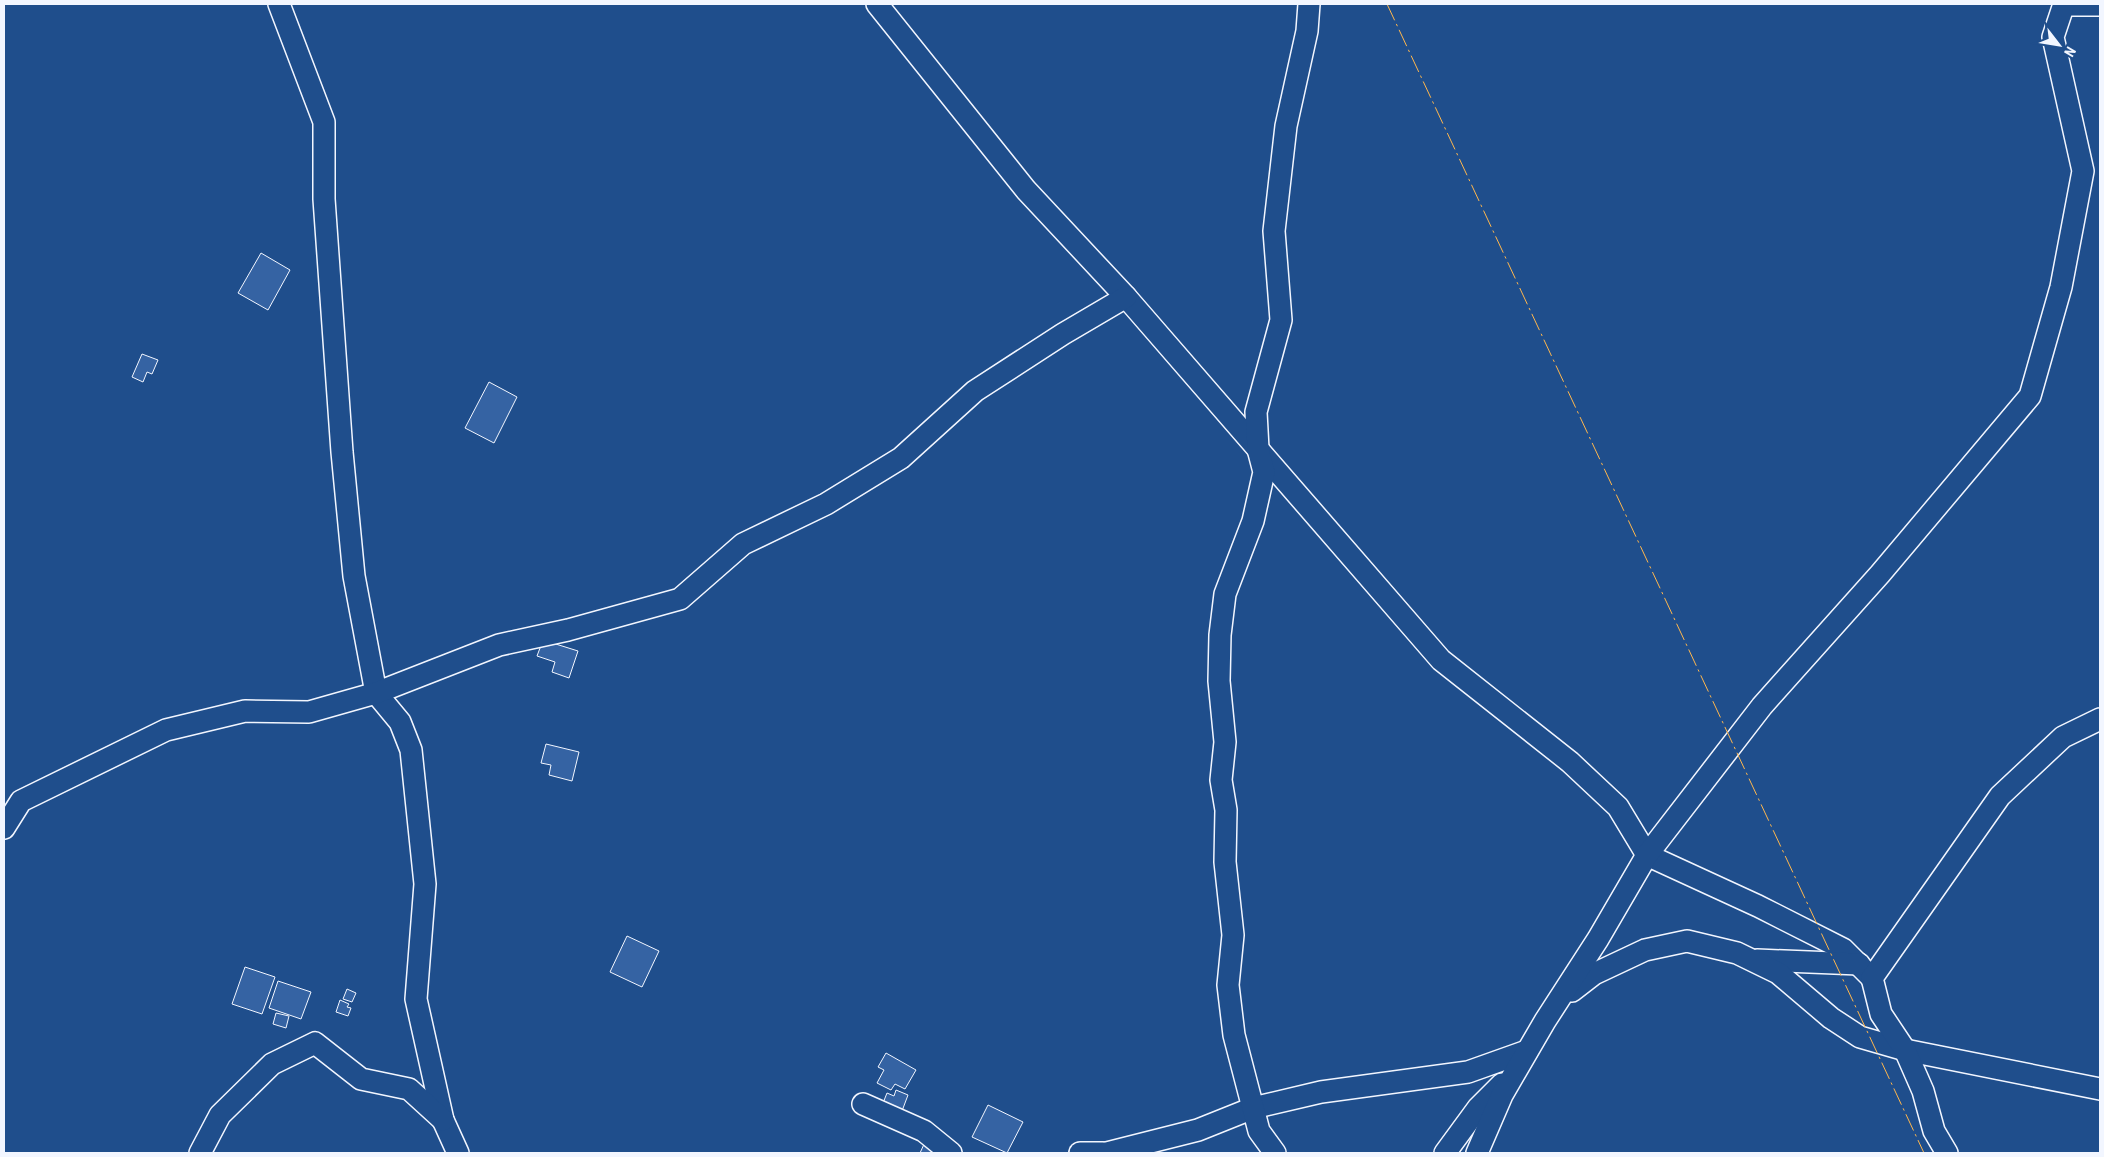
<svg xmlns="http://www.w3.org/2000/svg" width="2104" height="1157" font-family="'Roboto Condensed',sans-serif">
<rect width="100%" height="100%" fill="#1f4e8c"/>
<!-- building -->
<g fill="#3563a3" stroke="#f2f6ff">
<path d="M261,253l29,17 -22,40 -30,-17z"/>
<path d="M142,354l16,6 -6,14 -5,-2 -4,10 -11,-5z"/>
<path d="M489,382l28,15 -23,46 -29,-15z"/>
<path d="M543,640l35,11 -9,27 -17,-6 3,-10 -18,-6z"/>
<path d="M546,744l33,8 -7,29 -23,-6 2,-10 -10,-2z"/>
<path d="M627,936l32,15 -17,36 -32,-15z"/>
<path d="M245,967l30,10 -13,37 -30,-10z"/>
<path d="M278,981l33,11 -10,27 -32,-11z"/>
<path d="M347,989l9,4 -4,9 -9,-3z"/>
<path d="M340,1000l9,4 -2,3 4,1 -3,8 -12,-4z"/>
<path d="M276,1013l13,3 -3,12 -13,-4z"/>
<path d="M886,1053l30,17 -11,19 -10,-5 -4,6 -14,-7 7,-13 -6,-3z"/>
<path d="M896,1090l12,5 -6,16 -19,-8 4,-10 7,3z"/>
<path d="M988,1105l35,17 -16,31 -35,-16z"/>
<path d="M925,1142l13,11h-18z"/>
</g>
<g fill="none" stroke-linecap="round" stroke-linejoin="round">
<defs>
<g id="minor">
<path d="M279,4l45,118v77l18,253 12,124 22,117 24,29 11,28 14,134 -9,115 27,121 15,33"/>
<path d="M877,4l149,186 100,107 315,363 129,102 48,45 29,48 111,51 85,43 29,29"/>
<path d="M2064,5h36"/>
<path d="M4,828l17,-27 145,-71 79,-19 64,1 67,-19 123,-48 69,-15 112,-31 63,-55 83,-40 75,-46 74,-67 88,-57 63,-37"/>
<path d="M1757,960l102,4"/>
<path d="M1572,991l22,-17 51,-24 42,-9 50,12 41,20 53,45 29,19 45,13 195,39"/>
<path d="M863,1104l61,27 27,22"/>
<path d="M200,1153l20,-38 52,-51 43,-21 46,36 48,10 34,31"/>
<path d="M1080,1153h23"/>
<path d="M1107,1153l91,-23 55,-22 68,-16 147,-20 59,-21"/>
<path d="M1275,1153l-16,-22 -25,-96 -6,-50 5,-50 -8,-73 1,-52 -5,-30 4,-38 -6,-61 1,-46 5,-41 28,-73 11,-49 -6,-23 -2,-37 25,-92 -7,-89 12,-105 21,-95 2,-27"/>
<path d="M1445,1153l33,-45 24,-24"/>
<path d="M1477,1153l25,-58 43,-74 53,-82 49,-84 115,-149 118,-132 150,-178 31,-109 22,-116 -30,-134 11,-33"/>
<path d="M1947,1153l-13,-22 -11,-40 -18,-41 -24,-36 -9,-36 128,-182 63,-59 37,-18"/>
</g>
</defs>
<!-- minor casing -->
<use href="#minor" stroke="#f2f6ff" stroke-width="24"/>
<!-- minor -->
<use href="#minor" stroke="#1f4e8c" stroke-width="21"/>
<!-- power -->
<path stroke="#ffb74d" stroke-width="1" stroke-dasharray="18 4 2.5 4" stroke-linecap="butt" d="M1387,4l537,1149"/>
</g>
<!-- border -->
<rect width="2104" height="1157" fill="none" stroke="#f2f6ff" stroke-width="10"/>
<!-- north arrow -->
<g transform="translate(2059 45) rotate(121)" stroke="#1f4e8c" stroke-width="4" paint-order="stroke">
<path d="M0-4L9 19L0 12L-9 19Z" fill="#f2f6ff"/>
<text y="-8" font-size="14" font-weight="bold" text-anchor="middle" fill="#f2f6ff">N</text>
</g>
</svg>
